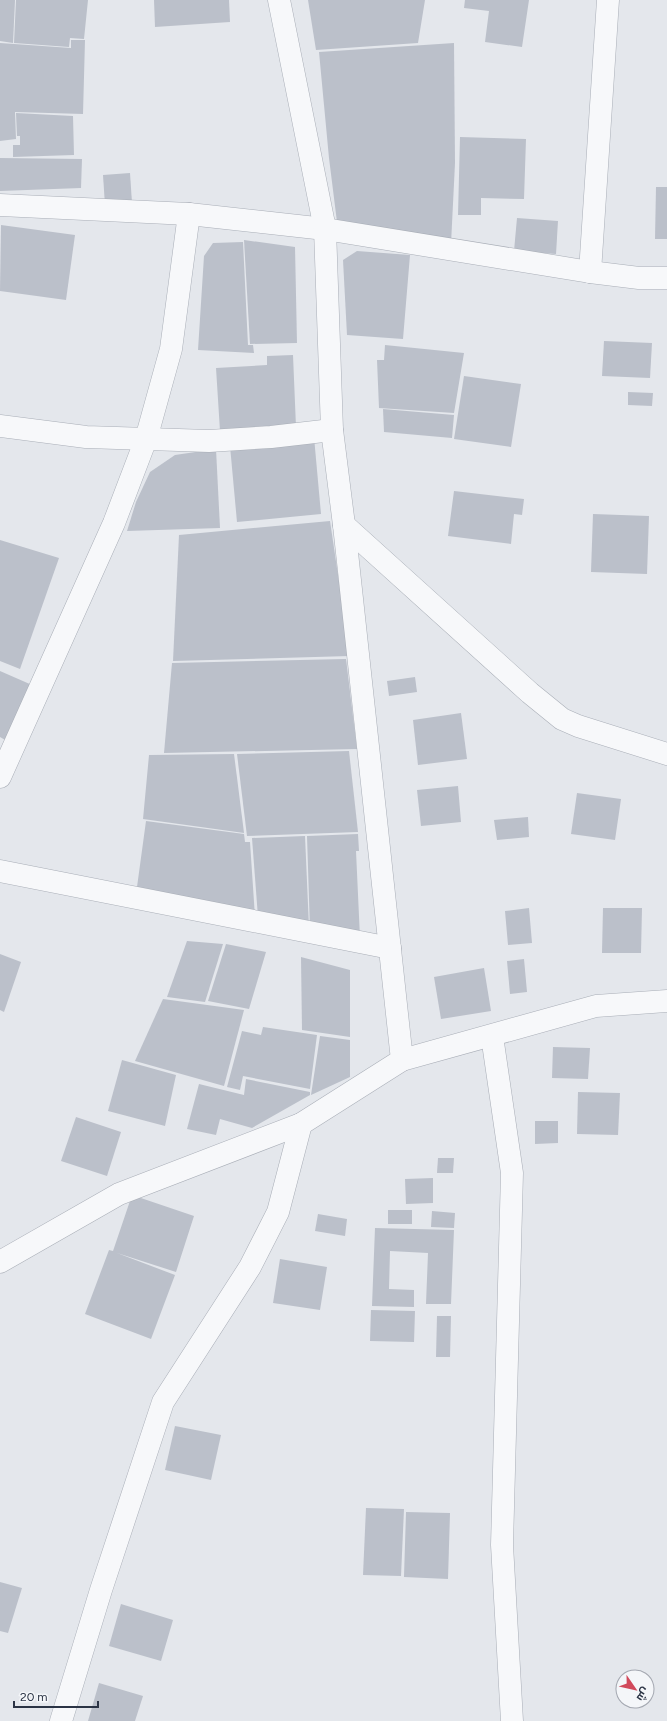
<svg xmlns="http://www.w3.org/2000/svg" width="667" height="1721" font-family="Figtree,Cairo,sans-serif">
<rect width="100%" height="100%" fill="#e4e7ec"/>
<!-- building -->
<g fill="#bbc0ca">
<path d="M0,0h15l-2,43 -13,-2z"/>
<path d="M16,0h72l-4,39 -14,-1 -1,9 -55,-4z"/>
<path d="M154,0h75l1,22 -75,5z"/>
<path d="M308,0h117l-7,43 -102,7z"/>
<path d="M465,0h64l-7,47 -37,-5 4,-31 -25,-3z"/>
<path d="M71,40h14l-2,74 -68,-2 1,27 -16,2v-98l71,5z"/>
<path d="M454,43l1,120 -4,81 -113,-14 -9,-72 -10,-106z"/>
<path d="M16,113l57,3 1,39 -61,2v-12h7v-9h-3z"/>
<path d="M460,137l66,2 -2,60 -43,-1v17h-23z"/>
<path d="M0,158l82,1 -1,29 -81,3z"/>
<path d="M130,173l2,30 -27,2 -2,-30z"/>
<path d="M656,187h11v52h-12z"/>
<path d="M517,218l41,3 -2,33 -42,-3z"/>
<path d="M1,225l74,10 -9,65 -66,-9z"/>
<path d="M244,240l51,7 2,96 -47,1z"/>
<path d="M243,242l5,103h5l1,8 -56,-3 6,-94 9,-13z"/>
<path d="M357,251l53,4 -7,84 -56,-4 -4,-75z"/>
<path d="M604,341l48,2 -2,35 -48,-2z"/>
<path d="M385,345l79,8 -10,60 -75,-5 -2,-48h7z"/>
<path d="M293,355l3,72 -76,4 -4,-63 51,-3v-9z"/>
<path d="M464,376l57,8 -10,63 -57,-8z"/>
<path d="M628,392l25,1 -1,13 -24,-1z"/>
<path d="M383,409l71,6 -2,23 -68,-6z"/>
<path d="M314,437l7,77 -84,8 -7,-76z"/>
<path d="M216,449l4,79 -93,3 9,-29 14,-30 25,-17z"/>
<path d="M454,491l70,8 -2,16 -8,-1 -3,30 -63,-8z"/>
<path d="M593,514l56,2 -2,58 -56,-2z"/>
<path d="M330,521l20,135 -177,5 6,-126z"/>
<path d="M0,540l59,18 -39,111 -20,-8z"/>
<path d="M346,659l11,90 -193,4 8,-90z"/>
<path d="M0,671l32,14 -25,56 -7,-4z"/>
<path d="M415,677l2,15 -28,4 -2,-15z"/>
<path d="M461,713l6,46 -49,6 -5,-45z"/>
<path d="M349,751l9,81 -111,4 -10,-82z"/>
<path d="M234,754l10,79 -101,-14 6,-64z"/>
<path d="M458,786l3,36 -40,4 -4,-36z"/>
<path d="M577,793l44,6 -6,41 -44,-6z"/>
<path d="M528,817l1,20 -32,3 -3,-20z"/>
<path d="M146,821l98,13 1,8h5l5,75 -104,-21 -14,-9z"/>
<path d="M358,834l1,17h-3l4,87 -50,-8 -3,-94z"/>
<path d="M305,836l4,92 -51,-11 -6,-79z"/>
<path d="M529,908l3,35 -24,2 -3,-34z"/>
<path d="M603,908h39l-1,45h-39z"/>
<path d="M187,941l36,3 -18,58 -38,-5z"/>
<path d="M226,944l40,8 -17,57 -41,-8z"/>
<path d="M0,954l21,8 -17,50 -4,-2z"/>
<path d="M301,957l49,13v67l-48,-7z"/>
<path d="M524,959l3,33 -17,2 -3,-33z"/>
<path d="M484,968l7,43 -50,8 -7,-42z"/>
<path d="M163,999l81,11 -20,76 -89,-25z"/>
<path d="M263,1027l54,8 -7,54 -67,-13 -3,14 -13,-3 15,-56 19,4z"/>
<path d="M320,1036l30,4v37l-39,18z"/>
<path d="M553,1047l37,1 -2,31 -36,-1z"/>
<path d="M122,1060l54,15 -11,51 -57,-15z"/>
<path d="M246,1079l64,13v3l-58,33 -32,-9 -4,16 -29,-6 12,-45 45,11z"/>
<path d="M578,1092l42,1 -2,42 -41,-1z"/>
<path d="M76,1117l45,15 -14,44 -46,-15z"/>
<path d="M535,1121h23v22l-23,1z"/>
<path d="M438,1158h16l-1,15h-16z"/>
<path d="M433,1178v25l-27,1 -1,-25z"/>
<path d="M132,1195l62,21 -18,56 -59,-19 58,22 -24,64 -66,-25 24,-64 4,1z"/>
<rect x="388" y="1210" width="24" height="14"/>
<path d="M432,1211l23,2 -1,15 -23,-1z"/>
<path d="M318,1214l29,5 -2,17 -30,-5z"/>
<path d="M375,1228l79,2 -3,74h-25l2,-51 -38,-2 -1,38 25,1v17l-42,-1z"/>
<path d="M280,1259l47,8 -7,43 -47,-7z"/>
<path d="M371,1310l44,1 -1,31 -44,-1z"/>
<path d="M437,1316h14l-1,41h-14z"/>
<path d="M175,1426l46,9 -10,45 -46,-10z"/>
<path d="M366,1508l38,1 -3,67 -38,-1z"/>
<path d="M406,1512l44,1 -2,66 -44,-2z"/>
<path d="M0,1582l22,6 -14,45 -8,-2z"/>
<path d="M121,1604l52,16 -12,41 -52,-15z"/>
<path d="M99,1683l44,13 -8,25h-47z"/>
</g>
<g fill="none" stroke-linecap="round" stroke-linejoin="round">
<defs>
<g id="minor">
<path d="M0,205l189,9 136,15 265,43 49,6h28"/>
<path d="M590,272l18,-272"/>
<path d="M0,426l86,11 123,4 62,-4 61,-7"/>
<path d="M344,525l186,168 32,26 16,7 89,28"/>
<path d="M0,777l114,-254 32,-84 25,-90 18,-135"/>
<path d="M0,871l390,77"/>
<path d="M492,1036l20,137 -10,372 10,176"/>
<path d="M402,1060l194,-54 71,-5"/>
<path d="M0,1262l119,-68 182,-70 101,-64 -58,-535 -12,-95 -7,-201 -46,-229"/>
<path d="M61,1721l40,-131 62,-188 87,-135 28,-55 23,-88"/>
</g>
</defs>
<!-- minor casing -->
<use href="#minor" stroke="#a9aeb7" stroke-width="23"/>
<!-- minor -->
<use href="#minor" stroke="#f7f8fa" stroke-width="22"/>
</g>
<!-- north arrow -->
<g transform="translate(635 1689) rotate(124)"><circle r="19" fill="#f4f6f9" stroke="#a4a8b1"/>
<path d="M0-3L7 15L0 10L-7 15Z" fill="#d1495b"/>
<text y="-6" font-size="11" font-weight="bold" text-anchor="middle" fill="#2b3445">ش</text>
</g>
<!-- scale -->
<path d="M14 1701v6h84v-6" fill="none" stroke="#2b3445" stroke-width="2"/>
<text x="20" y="1701" font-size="12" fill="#2b3445" stroke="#f4f6f9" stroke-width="3" paint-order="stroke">20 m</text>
</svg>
